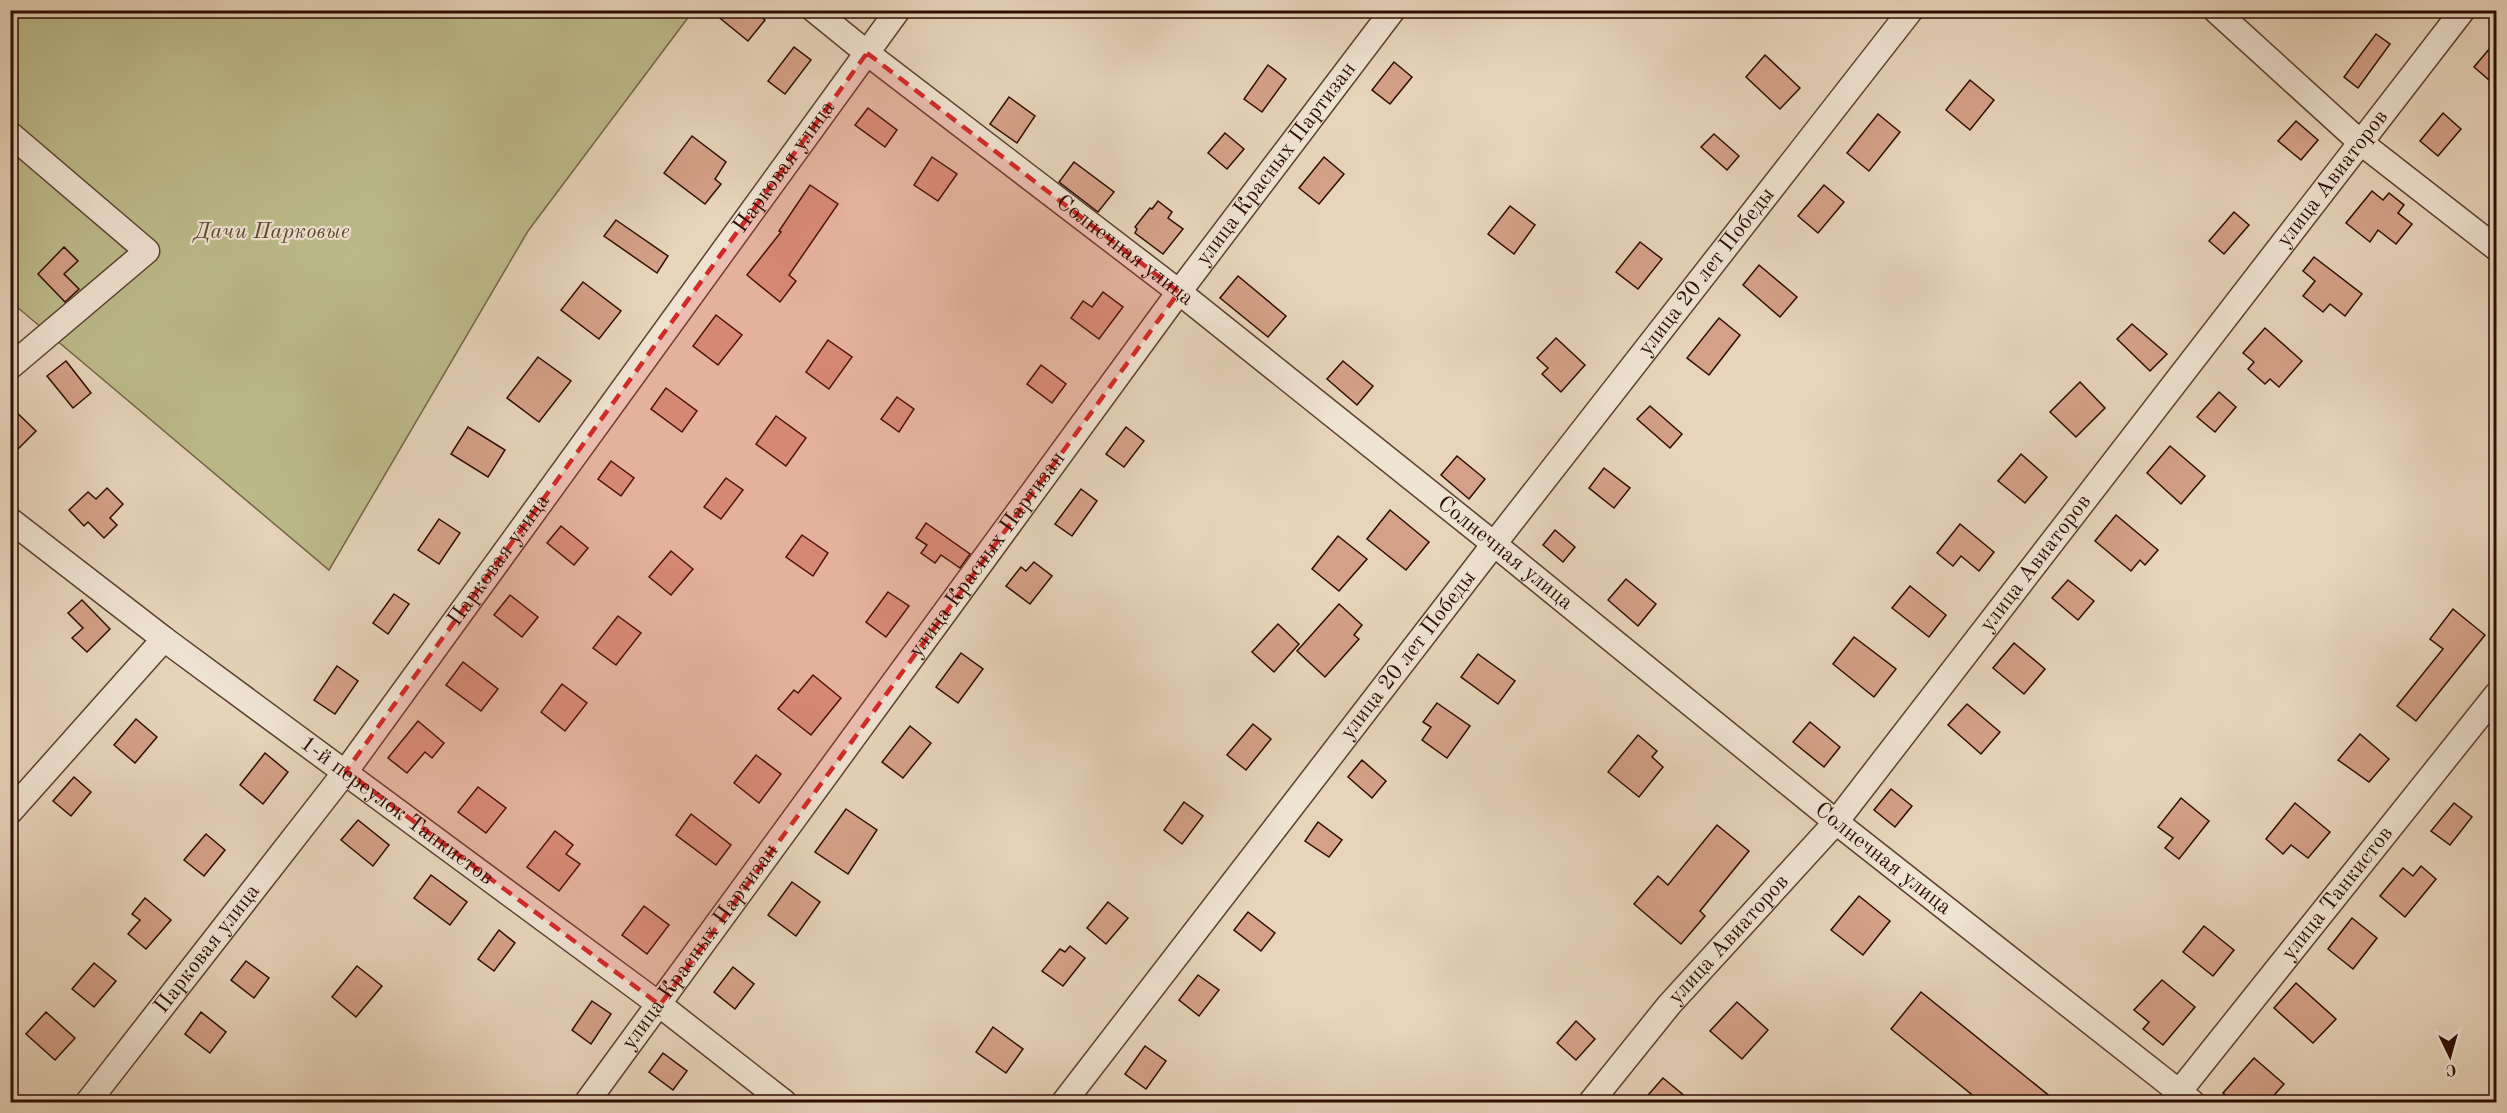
<svg xmlns="http://www.w3.org/2000/svg" width="2507" height="1113" font-family="'Old Standard TT',serif">
<rect width="100%" height="100%" fill="#e7d4ba"/>
<filter id="stains"><feTurbulence type="fractalNoise" baseFrequency=".00333" numOctaves="4"/><feColorMatrix values="0 0 0 0 .2 0 0 0 0 .09 0 0 0 0 .02 0 0 0 .5 -.17"/></filter>
<radialGradient id="worn" r=".72"><stop offset=".6" stop-color="#630" stop-opacity="0"/><stop offset="1" stop-color="#630" stop-opacity=".3"/></radialGradient>
<!-- green -->
<path fill="#bdbb8b" stroke="#756447" stroke-width="1.5" d="M11,11h682l-165,220 -199,339 -318,-268z"/>
<!-- building -->
<g fill="#d5a088" stroke="#2d0d03" stroke-width="1.5">
<path d="M710,10h43l12,10 -17,21z"/>
<path d="M2376,34l14,10 -32,44 -14,-11z"/>
<path d="M2496,41v45l-22,-19z"/>
<path d="M794,47l17,13 -26,34 -17,-13z"/>
<path d="M1765,55l35,33 -20,21 -34,-32z"/>
<path d="M1394,62l18,15 -22,27 -18,-14z"/>
<path d="M1268,65l18,14 -24,33 -18,-13z"/>
<path d="M1970,80l24,20 -24,30 -24,-20z"/>
<path d="M1009,97l26,19 -18,27 -27,-19z"/>
<path d="M868,108l29,22 -12,17 -30,-22z"/>
<path d="M2443,113l18,16 -23,27 -18,-15z"/>
<path d="M1878,114l22,18 -31,39 -22,-18z"/>
<path d="M2296,121l22,19 -17,20 -23,-19z"/>
<path d="M1225,133l19,16 -17,20 -19,-16z"/>
<path d="M1714,134l25,22 -12,14 -26,-23z"/>
<path d="M692,136l34,26 -11,17 6,5 -16,20 -41,-31z"/>
<path d="M932,157l25,17 -19,27 -24,-16z"/>
<path d="M1324,157l20,17 -25,30 -20,-16z"/>
<path d="M1074,162l40,30 -16,20 -39,-30z"/>
<path d="M810,185l28,19 -49,71 7,6 -16,21 -33,-27 34,-43 -2,-1z"/>
<path d="M1824,185l20,17 -26,31 -20,-17z"/>
<path d="M2372,191l11,9 6,-7 15,12 -6,8 14,11 -16,20 -18,-14 -8,12 -24,-19z"/>
<path d="M1158,201l14,11 -4,6 15,11 -20,25 -28,-21 2,-4 -2,-2 15,-19 2,1z"/>
<path d="M1510,206l25,19 -21,29 -26,-20z"/>
<path d="M2234,212l15,13 -25,29 -15,-13z"/>
<path d="M616,220l52,36 -11,17 -53,-37z"/>
<path d="M1640,242l22,17 -24,30 -22,-17z"/>
<path d="M64,247l14,14 -14,13 15,15 -14,13 -27,-28z"/>
<path d="M2314,257l48,37 -17,22 -15,-12 -7,8 -20,-16 12,-15 -12,-10z"/>
<path d="M1759,265l38,32 -17,20 -37,-32z"/>
<path d="M1238,276l48,40 -18,21 -48,-39z"/>
<path d="M583,282l38,29 -22,28 -38,-29z"/>
<path d="M1103,292l20,15 -24,32 -28,-21 12,-17 9,6z"/>
<path d="M716,315l26,20 -24,30 -25,-19z"/>
<path d="M1719,318l21,17 -31,40 -22,-17z"/>
<path d="M2132,324l35,30 -17,17 -33,-32z"/>
<path d="M2265,328l37,33 -23,26 -9,-8 -5,5 -17,-15 6,-7 -11,-9z"/>
<path d="M1556,338l29,27 -24,27 -19,-18 6,-6 -11,-10z"/>
<path d="M828,340l24,17 -23,32 -23,-17z"/>
<path d="M538,357l33,24 -32,41 -32,-24z"/>
<path d="M66,361l25,32 -18,15 -26,-32z"/>
<path d="M1343,361l30,25 -16,19 -30,-26z"/>
<path d="M1041,365l25,19 -14,19 -25,-19z"/>
<path d="M2080,382l25,26 -29,29 -26,-25z"/>
<path d="M666,388l31,23 -15,21 -31,-23z"/>
<path d="M2219,392l17,15 -21,25 -18,-15z"/>
<path d="M897,397l17,12 -15,23 -18,-13z"/>
<path d="M10,406l26,25 -26,26z"/>
<path d="M1650,406l32,28 -12,14 -33,-29z"/>
<path d="M776,416l30,22 -20,28 -30,-22z"/>
<path d="M468,427l37,23 -17,27 -37,-23z"/>
<path d="M1126,427l18,14 -20,26 -18,-13z"/>
<path d="M2170,446l35,30 -24,28 -34,-31z"/>
<path d="M2021,454l26,23 -22,26 -27,-22z"/>
<path d="M1457,456l28,23 -16,20 -28,-24z"/>
<path d="M611,461l23,17 -13,18 -23,-17z"/>
<path d="M1604,468l26,20 -16,20 -25,-20z"/>
<path d="M726,478l17,12 -22,29 -17,-12z"/>
<path d="M107,488l16,16 -13,14 7,7 -13,13 -16,-16 -4,4 -15,-16 19,-18 8,7z"/>
<path d="M1081,489l16,12 -25,35 -17,-12z"/>
<path d="M1390,510l39,32 -23,28 -39,-31z"/>
<path d="M2116,515l42,35 -13,15 -5,-5 -9,11 -36,-30z"/>
<path d="M439,519l21,14 -21,31 -21,-14z"/>
<path d="M926,523l44,31 -10,14 -19,-13 -6,8 -14,-10 6,-8 -11,-7z"/>
<path d="M1960,524l34,28 -15,19 -18,-15 -8,10 -16,-13z"/>
<path d="M561,526l27,22 -14,17 -27,-22z"/>
<path d="M1555,530l20,17 -12,15 -20,-17z"/>
<path d="M802,535l26,18 -15,23 -27,-19z"/>
<path d="M1338,536l29,23 -28,32 -27,-22z"/>
<path d="M671,551l22,18 -22,26 -22,-18z"/>
<path d="M1034,562l18,14 -22,28 -24,-18 15,-19 5,4z"/>
<path d="M1626,579l30,25 -18,22 -30,-26z"/>
<path d="M2068,580l26,21 -16,19 -26,-22z"/>
<path d="M1910,586l36,29 -17,22 -37,-29z"/>
<path d="M888,592l21,14 -23,31 -20,-15z"/>
<path d="M394,594l15,10 -21,30 -15,-11z"/>
<path d="M510,595l28,22 -16,20 -28,-22z"/>
<path d="M82,600l28,29 -23,23 -15,-14 11,-10 -15,-15z"/>
<path d="M1339,604l23,21 -8,10 5,4 -34,38 -28,-26z"/>
<path d="M2453,609l32,26 -69,86 -19,-15 46,-57 -13,-10z"/>
<path d="M618,616l23,17 -25,32 -23,-17z"/>
<path d="M1278,624l21,20 -25,28 -22,-20z"/>
<path d="M1854,637l42,32 -22,28 -41,-33z"/>
<path d="M2014,643l31,26 -21,25 -31,-26z"/>
<path d="M961,653l22,16 -25,34 -22,-16z"/>
<path d="M1478,654l37,27 -17,23 -37,-27z"/>
<path d="M463,662l35,27 -17,22 -35,-26z"/>
<path d="M337,666l21,15 -23,33 -21,-14z"/>
<path d="M813,675l28,23 -30,37 -33,-26 16,-19 4,3z"/>
<path d="M562,684l25,19 -22,28 -24,-19z"/>
<path d="M1437,703l33,23 -23,32 -25,-18 9,-13 -8,-5z"/>
<path d="M1967,704l33,28 -19,22 -33,-29z"/>
<path d="M136,719l21,18 -22,26 -21,-18z"/>
<path d="M418,721l26,22 -12,15 -7,-6 -18,21 -19,-15z"/>
<path d="M1810,722l30,25 -16,20 -31,-25z"/>
<path d="M1253,724l18,15 -25,31 -19,-15z"/>
<path d="M910,726l21,17 -28,35 -21,-16z"/>
<path d="M2360,734l29,25 -20,23 -31,-22z"/>
<path d="M1638,735l19,16 -5,6 11,10 -24,30 -31,-25z"/>
<path d="M265,753l23,19 -25,32 -23,-19z"/>
<path d="M756,755l25,19 -22,29 -25,-20z"/>
<path d="M1362,760l24,21 -14,17 -24,-21z"/>
<path d="M74,777l17,15 -20,24 -18,-15z"/>
<path d="M478,787l28,21 -20,25 -28,-21z"/>
<path d="M1891,789l21,17 -17,21 -21,-17z"/>
<path d="M2181,798l28,23 -30,38 -14,-11 8,-10 -15,-11z"/>
<path d="M1184,802l19,14 -21,28 -18,-14z"/>
<path d="M2295,803l35,29 -22,26 -17,-13 -8,9 -17,-15z"/>
<path d="M2454,803l18,14 -22,28 -19,-14z"/>
<path d="M846,809l31,21 -29,44 -33,-22z"/>
<path d="M691,814l40,31 -15,20 -40,-30z"/>
<path d="M358,820l31,25 -16,21 -32,-26z"/>
<path d="M1318,822l24,18 -13,17 -24,-16z"/>
<path d="M1717,825l32,26 -49,60 5,5 -24,28 -47,-40 24,-28 10,9z"/>
<path d="M555,831l18,14 -7,9 14,10 -21,27 -32,-24z"/>
<path d="M206,834l19,16 -21,26 -20,-16z"/>
<path d="M2421,866l15,13 -31,38 -25,-21 23,-28 10,8z"/>
<path d="M431,875l36,27 -17,23 -36,-27z"/>
<path d="M792,882l28,20 -24,34 -28,-21z"/>
<path d="M1859,896l31,25 -27,34 -32,-25z"/>
<path d="M145,898l26,22 -25,29 -18,-15 12,-14 -8,-6z"/>
<path d="M1108,902l20,16 -22,26 -19,-16z"/>
<path d="M644,906l25,19 -22,29 -25,-19z"/>
<path d="M1248,912l27,21 -14,18 -27,-21z"/>
<path d="M2352,918l25,20 -24,31 -25,-20z"/>
<path d="M2204,926l30,24 -21,26 -30,-24z"/>
<path d="M499,930l16,13 -21,28 -16,-12z"/>
<path d="M1070,946l15,12 -22,28 -21,-15 18,-22 5,3z"/>
<path d="M246,961l23,17 -15,20 -23,-18z"/>
<path d="M94,963l22,18 -22,26 -22,-18z"/>
<path d="M357,966l25,20 -26,31 -24,-20z"/>
<path d="M733,967l21,17 -19,25 -21,-17z"/>
<path d="M1198,975l21,15 -20,26 -20,-16z"/>
<path d="M2162,980l33,27 -32,38 -20,-16 6,-7 -15,-12z"/>
<path d="M2296,983l40,36 -23,24 -39,-35z"/>
<path d="M1921,992l136,110h-76l-90,-73z"/>
<path d="M592,1001l19,13 -20,30 -19,-14z"/>
<path d="M1737,1002l31,28 -26,29 -32,-28z"/>
<path d="M46,1012l29,26 -20,22 -29,-26z"/>
<path d="M201,1012l25,20 -16,21 -25,-19z"/>
<path d="M1576,1021l19,18 -19,21 -19,-17z"/>
<path d="M993,1027l30,22 -17,24 -30,-21z"/>
<path d="M1145,1046l21,15 -20,28 -21,-15z"/>
<path d="M663,1053l24,18 -14,19 -24,-18z"/>
<path d="M2254,1058l30,26 -16,18h-34l-11,-9z"/>
<path d="M1663,1078l29,24h-50z"/>
</g>
<g fill="none" stroke-linecap="round" stroke-linejoin="round">
<defs>
<g id="street">
<path id="s1" d="M814,10l53,43 312,239 315,252 342,278 356,280"/>
<path d="M2215,10l145,132 136,106"/>
<path d="M10,134l137,117 -137,116"/>
<path id="s2" d="M10,520l154,119 496,366 124,97"/>
<path d="M10,812l154,-173"/>
<path id="s3" d="M2179,1092l317,-397"/>
<path id="s4" d="M88,1102l258,-331 552,-761"/>
<path id="s5" d="M587,1102l592,-810 214,-282"/>
<path id="s6" d="M1064,1102l430,-558 417,-534"/>
<path id="s7" d="M1591,1102l78,-97 167,-183 627,-812"/>
</g>
</defs>
<!-- street casing -->
<use href="#street" stroke="#5c3f31" stroke-width="27"/>
<!-- street -->
<use href="#street" stroke="#efe3d2" stroke-width="24"/>
</g>
<!-- marked area -->
<path fill="#d62828" fill-opacity="0.2" stroke="#d62828" stroke-width="4.5" stroke-dasharray="12 8" stroke-linejoin="round" d="M867,53l312,239 -519,713 -314,-234z"/>
<g text-anchor="middle" dominant-baseline="central" stroke-width="4.5" stroke-linejoin="round" paint-order="stroke">
<!-- street labels -->
<g font-size="22" fill="#2d0d03" stroke="#efe3d2">
<text stroke="none"><textPath href="#s5" startOffset="1164">улица Красных Партизан</textPath></text>
<text stroke="none"><textPath href="#s4" startOffset="1166">Парковая улица</textPath></text>
<text stroke="none"><textPath href="#s7" startOffset="1185">улица Авиаторов</textPath></text>
<text stroke="none"><textPath href="#s1" startOffset="393">Солнечная улица</textPath></text>
<text stroke="none"><textPath href="#s6" startOffset="1050">улица 20 лет Победы</textPath></text>
<text stroke="none"><textPath href="#s1" startOffset="879">Солнечная улица</textPath></text>
<text stroke="none"><textPath href="#s5" startOffset="678">улица Красных Партизан</textPath></text>
<text stroke="none"><textPath href="#s4" startOffset="680">Парковая улица</textPath></text>
<text stroke="none"><textPath href="#s7" startOffset="699">улица Авиаторов</textPath></text>
<text stroke="none"><textPath href="#s6" startOffset="564">улица 20 лет Победы</textPath></text>
<text stroke="none"><textPath href="#s2" startOffset="484">1-й переулок Танкистов</textPath></text>
<text stroke="none"><textPath href="#s1" startOffset="1365">Солнечная улица</textPath></text>
<text stroke="none"><textPath href="#s3" startOffset="254">улица Танкистов</textPath></text>
<text stroke="none"><textPath href="#s7" startOffset="213">улица Авиаторов</textPath></text>
<text stroke="none"><textPath href="#s5" startOffset="192">улица Красных Партизан</textPath></text>
<text stroke="none"><textPath href="#s4" startOffset="194">Парковая улица</textPath></text>
</g>
<!-- park labels -->
<g font-size="22" font-style="italic" fill="#5f4a33" stroke="#efe3d2">
<text x="272" y="232">Дачи Парковые</text>
</g>
</g>
<!-- margin -->
<rect width="2507" height="1113" fill="none" stroke="#e7d4ba" stroke-width="36"/>
<rect x="12" y="12" width="2483" height="1089" fill="none" stroke="#2d0d03" stroke-width="3"/>
<rect x="18" y="18" width="2471" height="1077" fill="none" stroke="#2d0d03" stroke-width="1.5"/>
<!-- north arrow -->
<g transform="translate(2450 1056) rotate(175)" stroke="#efe3d2" stroke-width="4.5" paint-order="stroke">
<path d="M0-4.5L10 22L0 15L-10 22Z" fill="#2d0d03"/>
<text y="-9" font-size="16" font-weight="bold" text-anchor="middle" fill="#2d0d03">С</text>
</g>
<rect width="100%" height="100%" filter="url(#stains)"/>
<rect width="100%" height="100%" fill="url(#worn)"/>
</svg>
